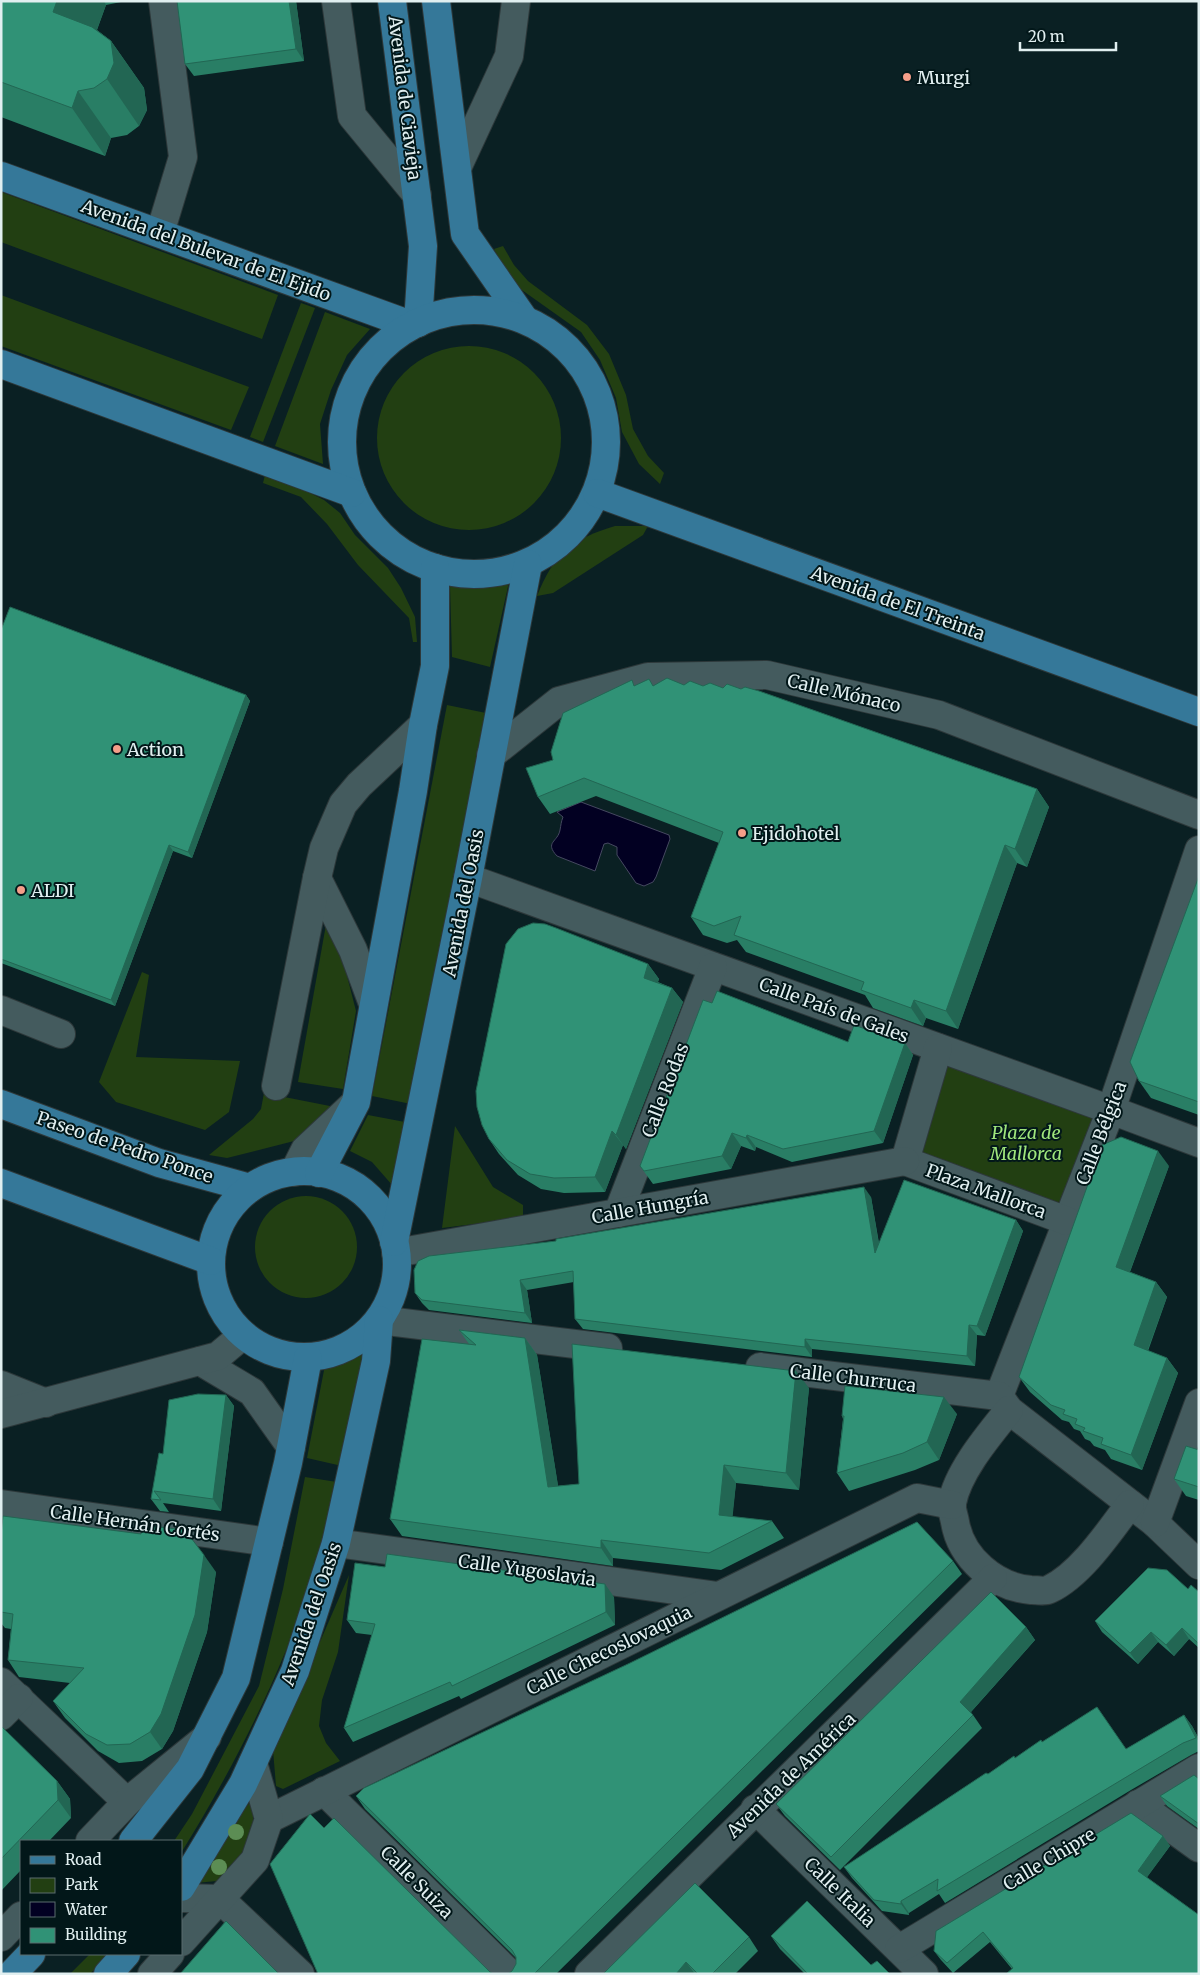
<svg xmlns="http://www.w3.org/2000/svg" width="1200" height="1975" font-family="Merriweather,serif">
<rect width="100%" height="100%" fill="#0a2023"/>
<!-- green -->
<g fill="#223f12">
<path d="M1,192l277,103 -16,44 -261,-97z"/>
<path d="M503,246l11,19 14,16 59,44 22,29 17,41 7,34 15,27 16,17 -4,11 -21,-20 -17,-32 -6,-34 -16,-38 -19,-28 -62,-44 -15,-20 -10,-19z"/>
<path d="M1,295l248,92 -18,43 -230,-84z"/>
<path d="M301,303l14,5 -52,134 -13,-5z"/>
<path d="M325,312l45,17 -23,26 -16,35 -11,34 3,40 -48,-18z"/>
<circle cx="469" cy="438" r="92"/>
<path d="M265,475l39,15 20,10 16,13 15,22 33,33 13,20 14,29 2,25h-4l-4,-24 -51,-53 -31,-41 -26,-27 -38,-14z"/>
<path d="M615,526h33l-5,9 -90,58 -16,3c17,-43 35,-57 78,-70z"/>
<path d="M509,582l-19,85 -38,-10 -2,-71 32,2z"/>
<path d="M447,705l39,8 -75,391 -39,-8z"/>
<path d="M327,919l8,10 21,82 -13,78 -45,-7z"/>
<path d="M142,972l7,3 -13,82 104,4 -11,51 -24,18 -89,-28 -17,-20z"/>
<path d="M938,1048l173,62 -44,111 -162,-60z"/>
<path d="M264,1093l71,14 -37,33 -71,18 -18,-3 44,-36 8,-10z"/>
<path d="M368,1115l37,7 -12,64 -21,-24 -22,-11z"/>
<path d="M455,1126l38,61 30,18v13l-81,10z"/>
<circle cx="306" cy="1247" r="51"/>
<path d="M365,1344l-23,122 -35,-8 19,-98c15,2 27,-8 39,-16z"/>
<path d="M305,1477l32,5c-7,31 -13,63 -23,93 -32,97 -79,191 -133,278v-12h-7l18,-27 67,-128 24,-97z"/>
<path d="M349,1575l-11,77 -16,48 -3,26 7,17 14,18 -57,28 -7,-3 -3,-36z"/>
<path d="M253,1797v44l-26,39 -31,3z"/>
<path d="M90,1954h19l-19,20h-20z"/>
</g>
<!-- water -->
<path fill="#020022" stroke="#454860" d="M581,802l88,33 1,4 -14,38 -3,5 -9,4 -8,-3 -19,-28v-8l-9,-4 -4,1 -9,27 -38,-15c-13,-14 1,-14 3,-26 1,-5 1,-8 3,-13l-6,-5z"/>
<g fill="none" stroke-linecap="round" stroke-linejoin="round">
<defs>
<g id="minor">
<path d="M336,1l16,115 65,79"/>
<path d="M457,168l52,-112 7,-55"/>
<path d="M160,233l23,-76 -20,-156"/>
<path d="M491,755l68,-54 89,-24 119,-2 172,40 260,100"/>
<path d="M1199,850l-88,260 -112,286 10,14 146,113 44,42"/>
<path d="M317,878l36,72 20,54"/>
<path d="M468,878l643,232 88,33"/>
<path d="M1,1010l60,24"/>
<path d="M276,1086l41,-208 7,-30 19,-44 16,-19 64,-60"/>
<path d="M905,1161l162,60"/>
<path d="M905,1161l33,-113"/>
<path d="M294,1172l11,-22 48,-45"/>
<path d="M618,1213l95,-246"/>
<path d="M396,1253l509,-92"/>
<path d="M379,1320l229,28"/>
<path d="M200,1361l52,31 39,55"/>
<path d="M760,1367l239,29"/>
<path d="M1,1385l45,18"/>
<path d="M1009,1410c-20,25 -51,61 -57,93 -1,6 2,13 3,19 6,36 40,65 76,68 6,0 14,2 19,-1 31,-15 59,-57 80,-85"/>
<path d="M1,1414l217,-58 25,-21"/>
<path d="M1,1504l268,38"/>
<path d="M1155,1523l44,-120"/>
<path d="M336,1543l382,53"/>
<path d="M1,1682l126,120"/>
<path d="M1,1716l18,-18"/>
<path d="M324,1791l186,183"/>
<path d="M1138,1804l61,44"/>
<path d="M755,1809l169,165"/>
<path d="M269,1819l648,-321 35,7"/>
<path d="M90,1841l37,-39 80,-65"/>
<path d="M181,1898l39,1 80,75"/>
<path d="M1,1937l20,-21"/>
<path d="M181,1942l74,-82 14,-41 -16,-56"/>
<path d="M899,1949l300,-181"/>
<path d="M152,1974l18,-20"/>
<path d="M589,1974l404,-396"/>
</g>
<g id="major">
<path d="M392,1l31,245 -5,77"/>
<path d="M436,1l29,233 59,85"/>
<path d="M1,176l410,149"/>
<circle cx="474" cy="442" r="132"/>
<path d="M1,364l351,129"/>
<path d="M597,493l602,219"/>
<path d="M1,1104l158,59 91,25"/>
<circle cx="304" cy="1264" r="93"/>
<path d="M319,1173l37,-71 57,-311 10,-66 12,-59v-98"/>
<path d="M1,1183l210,78"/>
<path d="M394,1242l74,-364 60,-314"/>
<path d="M133,1841l57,-72 46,-91 52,-215 20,-105"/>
<path d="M181,1887l62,-103 52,-113 41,-128 40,-182 3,-41"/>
<path d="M12,1974l19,-20"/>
<path d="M108,1974l18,-20"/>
</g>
</defs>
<!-- minor casing -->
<use href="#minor" stroke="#2d383a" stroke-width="30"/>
<!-- major casing -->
<use href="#major" stroke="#2d383a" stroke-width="30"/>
<!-- minor -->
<use href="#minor" stroke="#445b5e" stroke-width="28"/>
<!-- major -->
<use href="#major" stroke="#357899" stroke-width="28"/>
</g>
<!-- trees -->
<g fill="#5c8d54">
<circle cx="236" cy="1832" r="8"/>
<circle cx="219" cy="1867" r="8"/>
</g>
<!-- wall -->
<g fill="#297e65">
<path d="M1,1h125l-20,4 -9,25 14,11 33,47 3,22 -8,16 -12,9 -16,3 -6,18 -104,-39z"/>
<path d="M177,1h119l8,60 -110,15 -9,-12z"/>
<path d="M1,630l245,65 4,6 -58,157 -19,-7 -58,155 -114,-43z"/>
<path d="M636,685l18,1 30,-1 19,1 20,2 314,101 12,18 -22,60 -10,-4 -59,166 -32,-11 -3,8 -50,-18 -8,-13 -119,-43 -9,-12 -10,3 -24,-8 -12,-18 28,-74 -123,-47 -46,18 -12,-17 15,-37z"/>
<path d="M1199,876v239l-48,-17 -12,-17z"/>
<path d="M648,964l11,15 -1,3 14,6 11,14 -57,147 -3,-4 -18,47 -41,1 -23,-4 -23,-14 -19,-21 -10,-15z"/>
<path d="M712,1003l136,39 57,1 8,12 -30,88 -91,19 -36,-15 -1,4 -14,-5 -10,23 -78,15 -13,-18z"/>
<path d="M1169,1166l-39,106 26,10 11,15 -19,54 19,7 11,15 -36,97 -31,-11 -6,-9 -11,-4 -4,-5 -5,-2 -5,-8 -6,-2 -5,-7 -7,-2 -32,-28 -11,-15z"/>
<path d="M871,1197l8,46 137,-23 7,11 -38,105 -8,-1 -2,31 -163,-17v8l-229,-28 -8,-10 -1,-37 -47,8 5,33 -103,-13 -7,-7 -7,-10 141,-52z"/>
<path d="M459,1330l66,8 12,17 21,131 21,-2 230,-96 -10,102 -63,-7 -4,34 40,4 12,17 -63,32 -108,-12v8l-211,-30 -12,-17 79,-175z"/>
<path d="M226,1395l8,11 -13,105 -58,-8 6,9 -9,-1 -9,-12 12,-45z"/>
<path d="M957,1414l-18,46 -24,10 -66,21 -12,-18 6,-54 -1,-3z"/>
<path d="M1199,1450v50l-13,-4 -12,-17z"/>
<path d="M1,1534l215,38 -9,60 -34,99 -11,18 -20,12 -23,2 -21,-12 -33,-33 -12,-17 17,-18 -51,-6 -11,-17 3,-31 -6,-1 -4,-5z"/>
<path d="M953,1561l9,13 -406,400h-48l4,-3 4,-7v-6l-151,-149 -9,-13z"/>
<path d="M1188,1589l11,3v56l-10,-9 -15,17 -16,-14 -20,22 -36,-32 -7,-11z"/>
<path d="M614,1597l1,28 -154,74 -2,-3 -106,46 -9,-14 28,-93 -16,-2 -9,-13z"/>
<path d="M1026,1627l9,13 -64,72 11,16 -142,142 -55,-54 -9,-12z"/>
<path d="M1184,1715l8,11 7,13v12l-8,4 -60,35 -186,113 -6,-9 -30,19v2l-27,-4 -30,-33 -8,-11 144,-93 55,-32 83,7z"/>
<path d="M1,1726l56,55 13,18 1,19 -22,23h-28v29l-20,21z"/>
<path d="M1199,1779v50l-32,-23 -7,-10z"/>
<path d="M1163,1836l7,10 -23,31 -135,92 -22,-27 -37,31 -12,-13 -7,-9z"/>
<path d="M771,1936l100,29 19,9h-85l-25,-25z"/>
<path d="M749,1937l9,14 -23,23h-132z"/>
</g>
<!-- shaded-wall -->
<g fill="#226653">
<path d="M57,1h47l2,4 -20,54 -33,-47z"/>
<path d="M289,1h7l8,60 -8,-12z"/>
<path d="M111,41l33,47 3,22 -8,16 -32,-47z"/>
<path d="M78,91l33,47 -6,18 -33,-48z"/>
<path d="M246,695l4,6 -58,157 -4,-6z"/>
<path d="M1037,789l12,18 -22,60 -12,-18z"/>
<path d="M169,845l4,6 -58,155 -4,-6z"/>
<path d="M1005,845l12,18 -59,166 -12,-18z"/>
<path d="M648,964l11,15 -5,13 -10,-14z"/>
<path d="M672,988l11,14 -57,147 -10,-14z"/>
<path d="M914,1000l12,18 -3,8 -12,-18z"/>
<path d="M905,1043l8,12 -30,88 -9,-12z"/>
<path d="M612,1131l11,14 -18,47 -10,-15z"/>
<path d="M732,1133l9,13 -10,23 -9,-13z"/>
<path d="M747,1135l9,12 -1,4 -9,-13z"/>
<path d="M1158,1151l11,15 -43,116 -10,-15z"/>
<path d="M864,1187l7,10 11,66 -7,-10z"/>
<path d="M1016,1220l7,11 -38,105 -8,-10z"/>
<path d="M520,1280l7,10 5,33 -7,-10z"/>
<path d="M1156,1282l11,15 -23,63 -10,-15z"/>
<path d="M969,1325l8,10 -2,31 -8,-10z"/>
<path d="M525,1338l12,17 24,149 -13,-17z"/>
<path d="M805,1339l7,10v8l-7,-10z"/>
<path d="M1167,1358l11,15 -36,97 -11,-15z"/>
<path d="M796,1371l13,17 -10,102 -13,-17z"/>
<path d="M226,1395l8,11 -13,105 -8,-12z"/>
<path d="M944,1397l13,17 -18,46 -12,-18z"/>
<path d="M724,1465l12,18 -5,50 -12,-18z"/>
<path d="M601,1540l12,18v8l-12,-18z"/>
<path d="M204,1555l12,17 -9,60 -34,99 -11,18 -12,-17z"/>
<path d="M605,1584l9,13 1,28 -9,-13z"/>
<path d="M1026,1627l9,13 -66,74 -9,-12z"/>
<path d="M1182,1628l7,11 -15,17 -8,-11z"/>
<path d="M1151,1632l7,10 -20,22 -8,-11z"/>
<path d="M1184,1715l8,11 7,13v3z"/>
<path d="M57,1781l13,18 1,19 -13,-18z"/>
<path d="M1163,1836l7,10 -25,34 -7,-9z"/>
<path d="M901,1901l8,12v2l-8,-11z"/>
<path d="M686,1962l9,12h-19z"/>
</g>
<!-- building -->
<g fill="#309276" stroke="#226653">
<path d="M1,1h56l-4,11 39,15 19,14 3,22 -7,16 -13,9 -16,3 -6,17 -71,-26z"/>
<path d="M177,1h112l7,48 -111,15z"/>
<path d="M10,607l236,88 -58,157 -19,-7 -58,155 -110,-41v-329z"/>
<path d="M667,678l17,7 6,-4 13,5 7,-3 13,5 4,-4 14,5 4,-2 14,4 278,98 -22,60 -10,-4 -59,166 -32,-11 -3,8 -50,-18 3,-8 -130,-47 7,-19 -27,10 -23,-9 32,-85 -139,-54 -46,19 -12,-29 27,-8 -2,-8 12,-39 69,-33 2,6 15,-7 4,7z"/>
<path d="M1199,876v226l-60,-21 -9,-19z"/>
<path d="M533,923l12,1 11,4 92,36 -4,14 28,10 -56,147 -4,-4 -17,46 -41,1 -24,-4 -23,-14 -18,-21 -7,-14 -5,-18 -1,-16 30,-147 12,-15z"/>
<path d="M717,991l131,51 6,-17 51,18 -31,88 -91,18 -36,-14 -1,3 -14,-5 -10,23 -78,15 -4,-5 63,-166 9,3z"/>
<path d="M1121,1137l37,14 -42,116 40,15 -22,63 33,13 -36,97 -30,-11 2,-6 -20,-7 2,-3 -10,-4 2,-5 -14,-5 2,-4 -14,-5 -32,-28 83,-232z"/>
<path d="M904,1180l112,40 -39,106 -8,-1 -2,31 -162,-17v8l-230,-28 -2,-48 -53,9 5,33 -103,-13 -7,-7 -1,-23 4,-9 11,-5 127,-15v-2l308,-52 11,66z"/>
<path d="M459,1330l66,8 23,149 31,-3 -7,-140 224,27 -10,102 -62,-8 -5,50 53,6 -63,32 -108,-13v8l-211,-29 32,-180 54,6z"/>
<path d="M845,1386l99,11 -17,45 -24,11 -66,20 7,-57h-2z"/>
<path d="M198,1394l28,1 -13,104 -59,-8 7,9 -10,-1 8,-46 4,1 6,-54z"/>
<path d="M1186,1446l13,4v37l-25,-8z"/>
<path d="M3,1516l138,18 2,-9 42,5 19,25 -9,60 -34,99 -11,18 -20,12 -23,1 -21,-11 -33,-33 31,-33 -76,-8 5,-46 -12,-2v-78z"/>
<path d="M917,1522l36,39 -419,413h-26l4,-3 4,-7v-7l-4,-7 -156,-154 8,-8 264,-124z"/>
<path d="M387,1554l218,30 1,28 -154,74 -2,-4 -106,46 31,-104 -28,-4 8,-57 30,4z"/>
<path d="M1148,1568l19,2 21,19 3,-4 8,7v52l-17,-16 -16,17 -15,-13 -21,21 -35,-32z"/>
<path d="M991,1592l35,35 -66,75 13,13 -142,142 -55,-53z"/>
<path d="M1097,1707l29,42 58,-34 12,23 -13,5 -60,36 -186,112 1,-12 -37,22v3l-27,-4 -30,-33 142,-94 2,1 26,-18 1,2 26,-18 1,2z"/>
<path d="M1,1726l56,55 1,19 -57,59z"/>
<path d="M1194,1775l5,4v45l-39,-28z"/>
<path d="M1131,1813l32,23 -25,35 61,44v59h-193l7,-6 -30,-36 -36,31 -13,-12 2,-20z"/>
<path d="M310,1814l14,14 10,-10 156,154 3,2h-175l-48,-110z"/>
<path d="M695,1883l54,54 -37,37h-14l-12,-12 -10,12h-73z"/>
<path d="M807,1901l64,64 6,-4 13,13h-82l-37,-38z"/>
<path d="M226,1921l53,53h-99z"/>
</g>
<!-- markers -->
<g fill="#f49e89" stroke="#021719" stroke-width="2">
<circle cx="907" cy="77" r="5"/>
<circle cx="117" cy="749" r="5"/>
<circle cx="742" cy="833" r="5"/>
<circle cx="21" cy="890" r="5"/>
</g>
<g text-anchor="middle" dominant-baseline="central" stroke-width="4" stroke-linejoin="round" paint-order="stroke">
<!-- poi labels -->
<g font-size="18" fill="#e1eff0" stroke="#021719" text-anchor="start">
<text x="917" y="77">Murgi</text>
<text x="127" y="749">Action</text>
<text x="752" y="833">Ejidohotel</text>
<text x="31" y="890">ALDI</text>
</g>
<!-- street labels -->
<g font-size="18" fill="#e1eff0" stroke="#021719">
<text transform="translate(405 98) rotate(83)">Avenida de Ciavieja</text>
<text transform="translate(206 250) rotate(20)">Avenida del Bulevar de El Ejido</text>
<text transform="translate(898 603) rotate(20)">Avenida de El Treinta</text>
<text transform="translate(844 693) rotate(13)">Calle Mónaco</text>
<text transform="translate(463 903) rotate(-79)">Avenida del Oasis</text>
<text transform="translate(834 1010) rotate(20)">Calle País de Gales</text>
<text transform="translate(665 1090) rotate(-69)">Calle Rodas</text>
<text transform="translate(1101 1133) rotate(-69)">Calle Bélgica</text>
<text transform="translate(125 1147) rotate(19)">Paseo de Pedro Ponce</text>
<text transform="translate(986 1191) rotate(20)">Plaza Mallorca</text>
<text transform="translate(650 1207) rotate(-10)">Calle Hungría</text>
<text transform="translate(853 1378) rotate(7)">Calle Churruca</text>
<text transform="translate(135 1523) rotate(8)">Calle Hernán Cortés</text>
<text transform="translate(527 1570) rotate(8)">Calle Yugoslavia</text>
<text transform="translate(311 1614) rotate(-71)">Avenida del Oasis</text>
<text transform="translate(609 1650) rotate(-26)">Calle Checoslovaquia</text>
<text transform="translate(791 1775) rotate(-44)">Avenida de América</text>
<text transform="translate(1049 1859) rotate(-31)">Calle Chipre</text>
<text transform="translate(417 1882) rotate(45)">Calle Suiza</text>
<text transform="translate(840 1892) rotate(44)">Calle Italia</text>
</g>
<!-- park labels -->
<g font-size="18" font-style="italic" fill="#9fe67c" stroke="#021719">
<text x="1026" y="1132">Plaza de<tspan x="1026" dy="21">Mallorca</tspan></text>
</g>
</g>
<!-- border -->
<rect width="1200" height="1975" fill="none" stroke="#e1eff0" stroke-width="5"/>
<!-- legend -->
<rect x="20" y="1840" width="162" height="115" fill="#021719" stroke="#5b6d6f"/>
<rect x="30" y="1856" width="25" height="8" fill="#357899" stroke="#5b6d6f"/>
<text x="65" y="1865" font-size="15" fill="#e1eff0">Road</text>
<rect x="30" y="1878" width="25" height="15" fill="#223f12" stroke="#5b6d6f"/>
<text x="65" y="1890" font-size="15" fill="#e1eff0">Park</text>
<rect x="30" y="1902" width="25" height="15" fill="#020022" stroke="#5b6d6f"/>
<text x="65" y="1915" font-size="15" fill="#e1eff0">Water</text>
<rect x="30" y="1928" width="25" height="15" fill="#309276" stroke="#5b6d6f"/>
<text x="65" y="1940" font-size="15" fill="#e1eff0">Building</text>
<!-- scale -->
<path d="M1020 42v8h96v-8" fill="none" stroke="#e1eff0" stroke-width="2.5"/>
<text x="1028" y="42" font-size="15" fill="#e1eff0" stroke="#021719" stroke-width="4" paint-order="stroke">20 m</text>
</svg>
